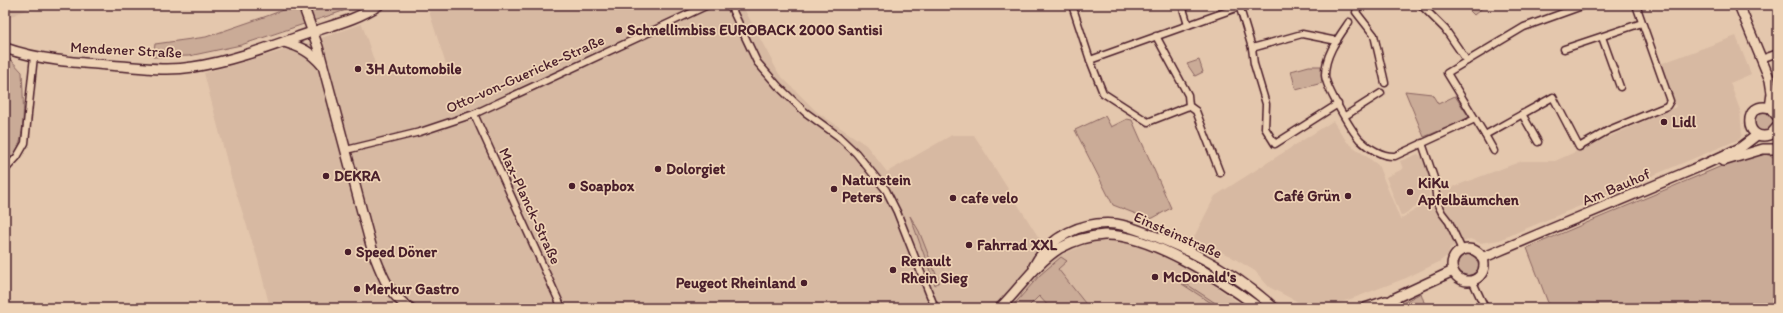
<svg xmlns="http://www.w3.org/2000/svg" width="1783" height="313" font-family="Itim,sans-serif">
<rect width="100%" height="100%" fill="#e4c7ad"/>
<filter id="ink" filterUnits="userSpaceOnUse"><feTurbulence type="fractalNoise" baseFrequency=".025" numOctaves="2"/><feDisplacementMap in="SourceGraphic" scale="8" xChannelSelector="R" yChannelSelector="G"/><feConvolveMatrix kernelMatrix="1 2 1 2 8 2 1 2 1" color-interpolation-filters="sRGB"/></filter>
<g filter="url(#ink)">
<!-- built -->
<g fill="#d7b9a2">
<path d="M5,5h24l1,3 -25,11z"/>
<path d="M427,5h315l37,69 38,38 49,33 21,27 65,-37h22l65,103 22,17 29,-12 16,-3 23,3 33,13 42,22 42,30h-976l-12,-48 -27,-83 -27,-104 85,-24 73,-25 17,52 68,-8z"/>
<path d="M1736,36l15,38 -21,9 10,27 2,24 -2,5 -241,101 -19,3 -10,-4 -20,9 -2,7 -9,7 -33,16 -47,18 -34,12h-10l-15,-5 -31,-16 -14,-16 -25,-15 -37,-17 22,-43 118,-75 14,21 31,23 22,54 29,-17 10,-9 19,-8 64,-24h33l121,-54 -16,-43z"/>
<path d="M1418,154l4,3 6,15 2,12 -1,15 -28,17 -15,-39 17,-8 -3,-8z"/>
</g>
<!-- green -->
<g fill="#caab97" stroke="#8a6561">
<path d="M296,5h65l-120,40 -52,11 -36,1 2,-13 51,-7 61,-21z"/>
<path d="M1464,5h22l-12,10z"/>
<path d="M5,58l6,2 11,12c1,21 4,57 -4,76 -2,4 -6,8 -9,12l-4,-7z"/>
<path d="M1199,60l4,12 -8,4 -8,-12z"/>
<path d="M1309,66h12l1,17 -26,7 -5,-19z"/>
<path d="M1405,91l27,3 6,10 17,-8 14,21 -8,5 -37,15z"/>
<circle cx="1764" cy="122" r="10"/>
<path d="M1105,116l6,11 16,-8 5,1 39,88 -18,10 -4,1 -36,-14 -38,-75z"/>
<path d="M1765,154l13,4v150h-228l-23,-60 209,-88z"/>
<path d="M910,216l9,15 20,51 -4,3z"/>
<circle cx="1468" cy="265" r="11"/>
<path d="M1061,257l6,4 -9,8 31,39h-39l-11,-12 -12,12h-16l29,-33z"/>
<path d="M1182,284l6,1 35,23h-4z"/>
<path d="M1421,293l5,15h-33z"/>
</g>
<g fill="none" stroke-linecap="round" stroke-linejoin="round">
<defs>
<g id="street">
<path d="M730,5l27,57 21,24 27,26 33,24 18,17 30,37 11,22 38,96"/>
<path d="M1072,5l18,55 149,-53"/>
<path d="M1182,5l6,20"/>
<path d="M1239,5l13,43 2,16 12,40 -1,24 10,16 63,-40"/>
<path d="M1359,5l-3,7 18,23 11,48"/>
<path d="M1421,5l24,24 22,32"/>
<path d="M1585,5l-61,22 -77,46 38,62 68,-38 26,50 30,-17 58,-24 3,-5 -34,-96"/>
<path d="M1349,22c-11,16 -24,33 -24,53 0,11 26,55 35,65 8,8 23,17 35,16l80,-37"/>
<path d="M1602,37l18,50"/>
<path d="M1252,48l50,-14 35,7"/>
<path d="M1564,49l78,-26"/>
<path d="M1761,59l17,-6"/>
<path d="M1090,60l13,33 45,29 41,-16 -1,-11 -32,-59"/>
<path d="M1189,106l7,5 24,62"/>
<path d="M474,114l88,194"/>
<path d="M1522,114l16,28"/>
<path d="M1345,116l36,-23"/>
<path d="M1485,135l9,16"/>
<path d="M1422,143l12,35 3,25 5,10 7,9 13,28"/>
<path d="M346,150l74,-18 54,-18 234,-109"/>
<path d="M5,170l12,-13 8,-14 9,-87"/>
<path d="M1472,280l13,28"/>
</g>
<g id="secondary">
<path d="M303,5l15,42 54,202c9,23 16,46 38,59"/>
<path d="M1739,5l31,75 2,13 -2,15"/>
<path d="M284,42c17,5 27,10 38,23"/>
<path d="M5,48c37,13 77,15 116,18 24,2 48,5 72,1 40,-6 79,-21 116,-34 24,-8 49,-14 70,-28"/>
<path d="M1778,117l-8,-9c-27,-8 -27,35 0,27l8,-9"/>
<path d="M1723,161l40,-12h15"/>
<circle cx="1468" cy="265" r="16"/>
<path d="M1482,258l219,-92 39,-18 17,-13"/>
<path d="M1034,266c16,-30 48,-45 82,-42 14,2 27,8 41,13 42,17 83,40 117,71"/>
<path d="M1000,308c20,-20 36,-45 60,-60 13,-7 28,-12 44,-13 45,-2 119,46 155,73"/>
<path d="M1365,308l21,-7"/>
<path d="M1380,308l15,-10 58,-27"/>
</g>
</defs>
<!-- street casing -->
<use href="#street" stroke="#4a1f2b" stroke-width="9"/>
<!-- secondary casing -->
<use href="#secondary" stroke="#4a1f2b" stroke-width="12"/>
<!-- street -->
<use href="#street" stroke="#eed2b5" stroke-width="6"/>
<!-- secondary -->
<use href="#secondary" stroke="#eed2b5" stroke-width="9"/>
</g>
</g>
<!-- markers -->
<g fill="#4a1f2b" stroke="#eed2b5" stroke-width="1.5">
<circle cx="619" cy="30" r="4"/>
<circle cx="358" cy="69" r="4"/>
<circle cx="1664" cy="122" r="4"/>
<circle cx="658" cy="169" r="4"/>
<circle cx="326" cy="176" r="4"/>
<circle cx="572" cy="186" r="4"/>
<circle cx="834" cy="189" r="4"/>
<circle cx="1410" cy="192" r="4"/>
<circle cx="1348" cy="196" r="4"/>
<circle cx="953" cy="198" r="4"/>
<circle cx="969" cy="245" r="4"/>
<circle cx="348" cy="252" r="4"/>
<circle cx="893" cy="270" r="4"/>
<circle cx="1155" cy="277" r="4"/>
<circle cx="804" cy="283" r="4"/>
<circle cx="357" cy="289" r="4"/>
</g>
<g text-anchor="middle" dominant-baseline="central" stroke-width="3.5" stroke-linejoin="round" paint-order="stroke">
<!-- poi labels -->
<g font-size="15" font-weight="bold" fill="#4a1f2b" stroke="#eed2b5" text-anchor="start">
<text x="627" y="30">Schnellimbiss EUROBACK 2000 Santisi</text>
<text x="366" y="69">3H Automobile</text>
<text x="1672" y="122">Lidl</text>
<text x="666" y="169">Dolorgiet</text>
<text x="334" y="176">DEKRA</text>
<text x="842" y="180">Naturstein<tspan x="842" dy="17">Peters</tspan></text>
<text x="1418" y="183">KiKu<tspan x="1418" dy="17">Apfelbäumchen</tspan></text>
<text x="580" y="186">Soapbox</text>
<text x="1340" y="196" text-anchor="end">Café Grün</text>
<text x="961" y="198">cafe velo</text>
<text x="977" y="245">Fahrrad XXL</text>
<text x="356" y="252">Speed Döner</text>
<text x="901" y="261">Renault<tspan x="901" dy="17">Rhein Sieg</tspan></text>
<text x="1163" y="277">McDonald's</text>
<text x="796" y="283" text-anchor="end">Peugeot Rheinland</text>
<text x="365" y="289">Merkur Gastro</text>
</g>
<!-- street labels -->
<g font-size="15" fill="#4a1f2b" stroke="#eed2b5">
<text transform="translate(126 50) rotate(3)">Mendener Straße</text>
<text transform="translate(525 74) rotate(-24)">Otto-von-Guericke-Straße</text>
<text transform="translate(1616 187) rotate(-23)">Am Bauhof</text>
<text transform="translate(530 206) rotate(65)">Max-Planck-Straße</text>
<text transform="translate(1178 235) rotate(24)">Einsteinstraße</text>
</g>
</g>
<!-- margin -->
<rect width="1783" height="313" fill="none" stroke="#eed2b5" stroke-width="20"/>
<rect x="10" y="10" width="1763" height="293" fill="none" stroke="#4a1f2b" stroke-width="1.5" filter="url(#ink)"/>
</svg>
